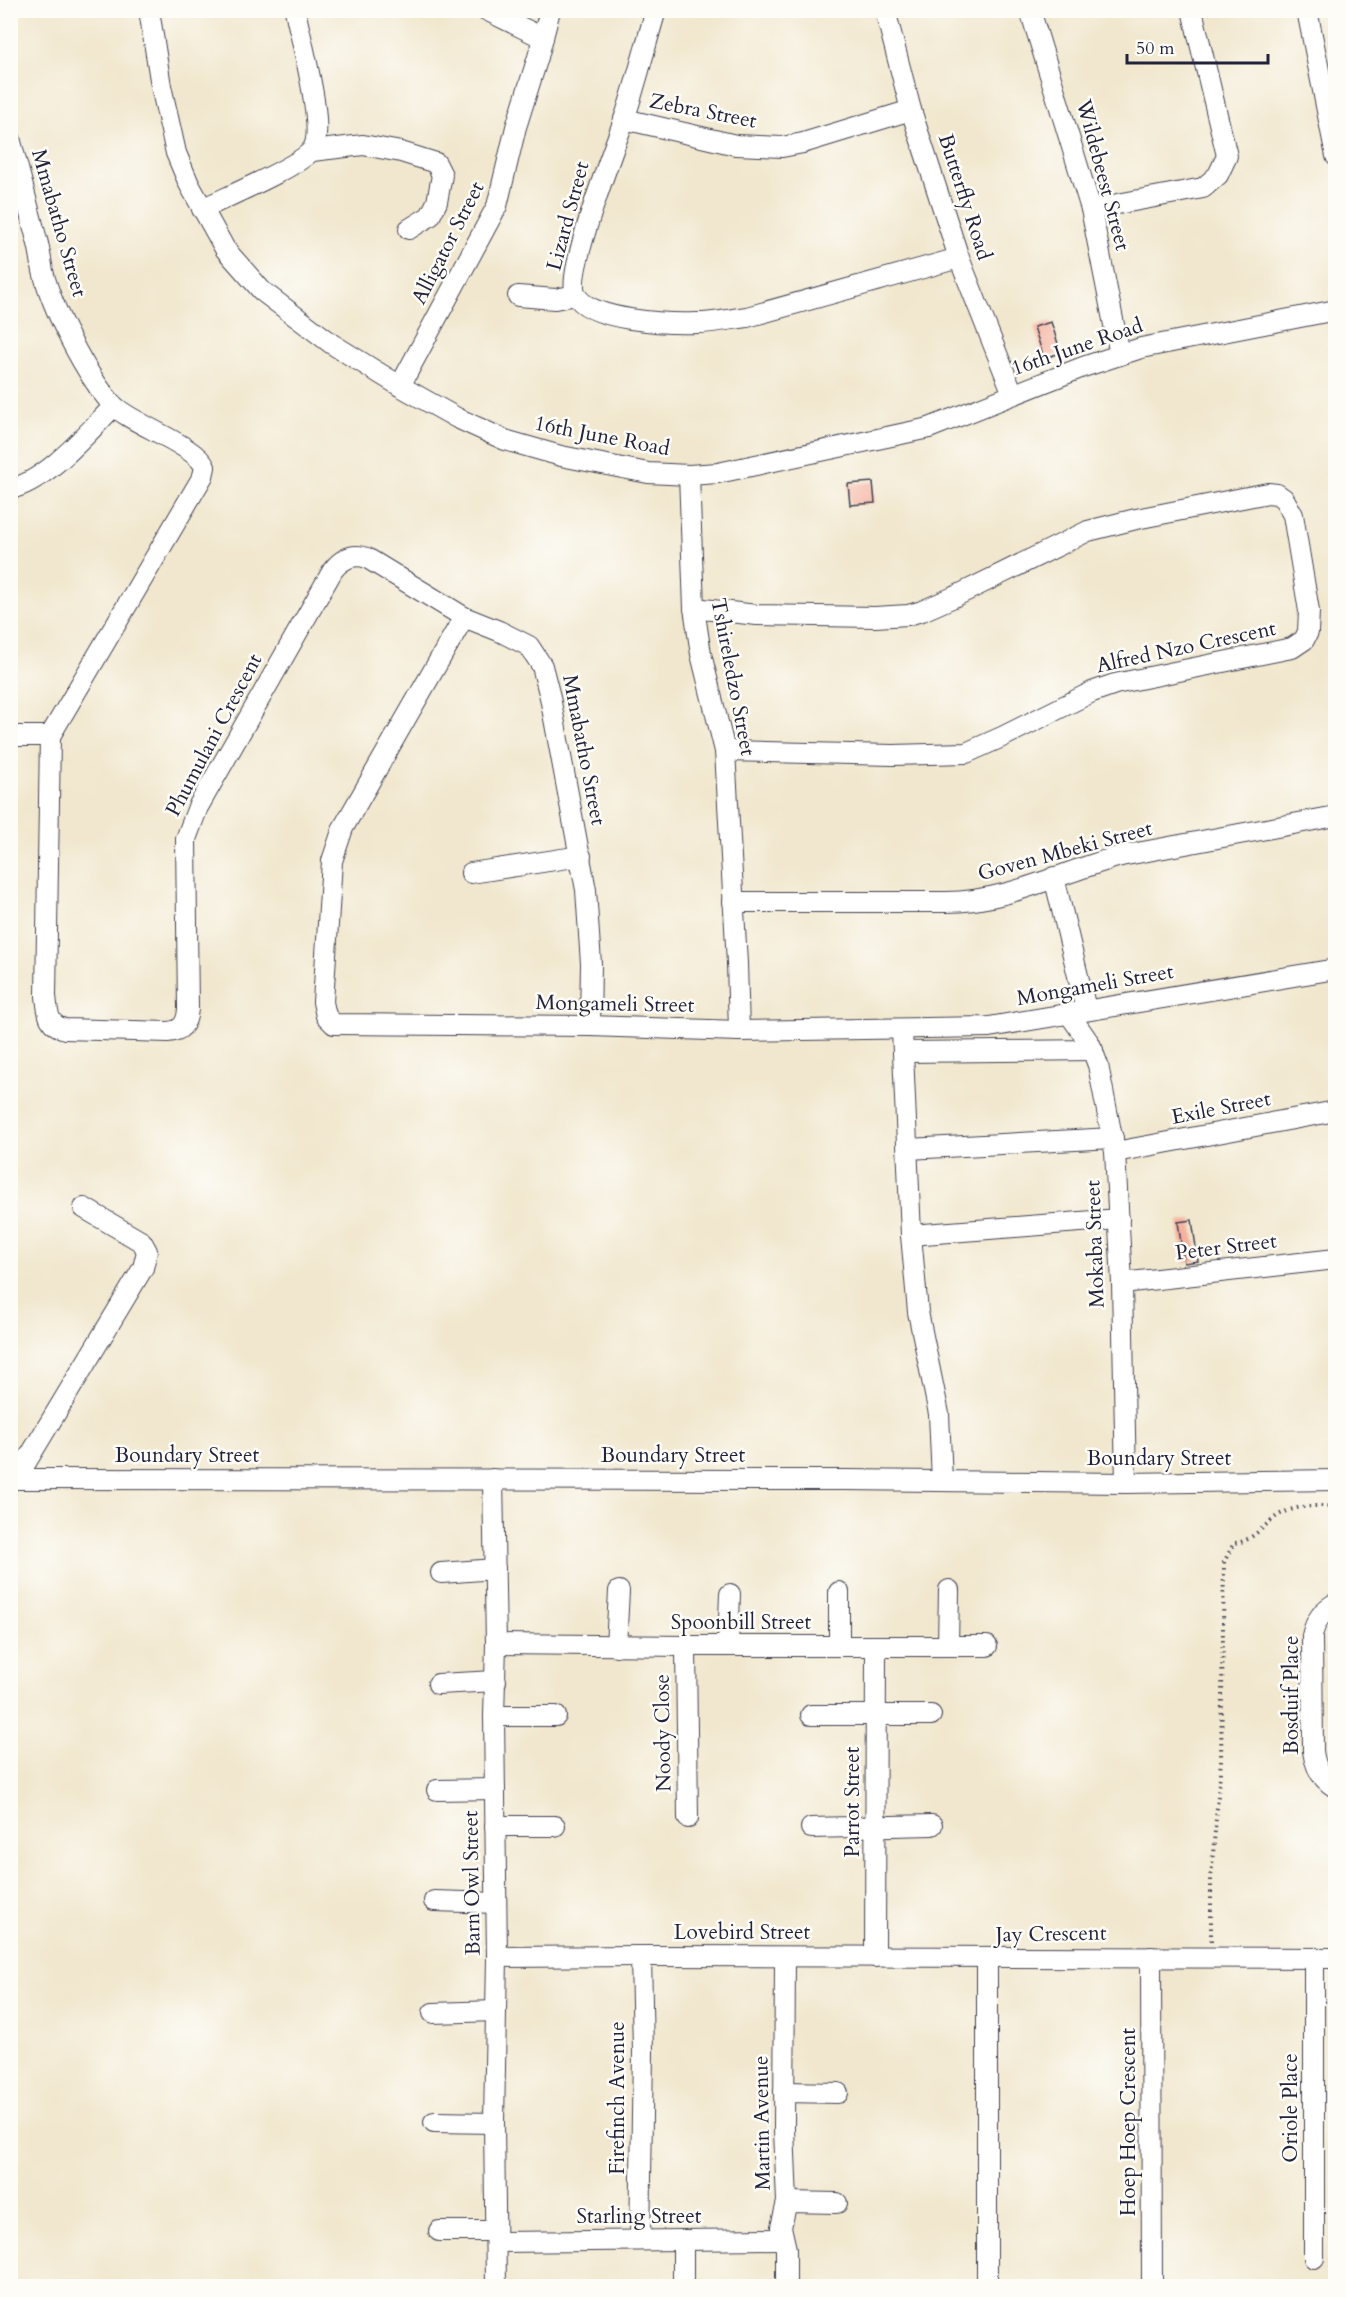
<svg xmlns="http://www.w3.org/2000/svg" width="1346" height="2297" font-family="Cardo,serif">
<rect width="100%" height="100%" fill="#fdfcf7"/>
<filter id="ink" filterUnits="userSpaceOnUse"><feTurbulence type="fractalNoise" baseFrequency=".0167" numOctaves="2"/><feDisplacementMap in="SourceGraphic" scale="12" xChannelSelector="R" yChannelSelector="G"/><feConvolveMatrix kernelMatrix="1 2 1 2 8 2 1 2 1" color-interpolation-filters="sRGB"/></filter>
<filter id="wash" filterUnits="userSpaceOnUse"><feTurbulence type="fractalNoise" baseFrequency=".008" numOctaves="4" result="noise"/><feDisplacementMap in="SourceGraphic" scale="24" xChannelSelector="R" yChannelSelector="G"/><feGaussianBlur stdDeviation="1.35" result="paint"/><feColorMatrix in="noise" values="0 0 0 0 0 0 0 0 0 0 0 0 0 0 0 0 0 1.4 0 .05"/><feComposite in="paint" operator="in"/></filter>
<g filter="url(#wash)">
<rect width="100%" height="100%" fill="#f1e7ce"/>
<g id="blocks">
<!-- building -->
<g fill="#f4b19f">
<path d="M1051,322l10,31 -17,5 -10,-31z"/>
<path d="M873,482l2,21 -25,2 -2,-21z"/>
<path d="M1192,1220l6,41 -14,2 -6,-41z"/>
</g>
</g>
</g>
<g filter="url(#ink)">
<use href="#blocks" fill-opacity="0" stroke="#414051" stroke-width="1.5"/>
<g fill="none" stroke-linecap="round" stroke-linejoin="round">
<defs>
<g id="minor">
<path d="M149,10l12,76 15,67 13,31 36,65 37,42 70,53 68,42 57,32 48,22 56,16 87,17 41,2 29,-2 211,-45 154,-61 58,-19 195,-38"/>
<path d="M486,10l57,28"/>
<path d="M656,10c-11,37 -20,74 -32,110 -10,28 -59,154 -48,175 13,26 94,29 121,28 17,0 33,-4 50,-6l212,-59"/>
<path d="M885,10l26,100 48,148 54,136"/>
<path d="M1030,10l61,199 29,146"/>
<path d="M1307,10l29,146"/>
<path d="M624,119l112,26 46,2 21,-4 108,-33"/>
<path d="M10,138c9,34 18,68 27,102 3,10 4,21 6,31 9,38 43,104 69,133 17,19 84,41 93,63l-2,9 -153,260 -4,260c2,16 1,29 19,33l103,3c14,-1 19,-9 20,-23l-2,-170 12,-32 135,-237c9,-11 20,-17 34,-12l97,59 35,14 30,15 13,20 8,31 36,193 5,74 -1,62"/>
<path d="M312,151l51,-6 38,7 35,11 6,12 -5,27 -7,14 -21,13"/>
<path d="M202,209c22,-11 98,-43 110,-59 15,-20 -12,-113 -17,-140"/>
<path d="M1091,209l112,-21 15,-13 9,-19 -35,-146"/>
<path d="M518,296l37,3 21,-4"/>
<path d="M400,386l97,-180 19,-79 22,-70 12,-47"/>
<path d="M689,475l5,133 7,46 24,97 12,212 2,68"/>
<path d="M10,489c37,-8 77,-56 104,-83"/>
<path d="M694,608l63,7 118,2 33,-2 14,-4 34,-15 132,-65 48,-12 132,-26 9,1 7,5 9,16 16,96 -1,21 -4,8 -12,8 -177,36 -23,8 -90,45 -36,16 -73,2 -168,-4"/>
<path d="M464,617l-121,211 -11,33 -9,141 3,14 8,8 256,2 149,5 250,-4 347,-58"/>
<path d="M10,736h40"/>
<path d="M471,873l110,-17"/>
<path d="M1054,877l32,132"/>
<path d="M733,902h213c62,0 117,-31 175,-46l215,-40"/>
<path d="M1068,1012l22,32 8,21 17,87 7,131 4,200"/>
<path d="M902,1030l9,205 7,77 21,102 3,67"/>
<path d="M904,1052l189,-2"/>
<path d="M908,1149l205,-11"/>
<path d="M1115,1152l221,-41"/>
<path d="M911,1235l208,-16"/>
<path d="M1122,1283l214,-24"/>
<path d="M10,1479l836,1 280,3 210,-3"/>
<path d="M16,1479l127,-211 4,-17 -5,-9 -58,-34"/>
<path d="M493,1479l3,165 -2,72 3,241 -3,166 2,163"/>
<path d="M441,1573l54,-4"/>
<path d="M839,1592v54"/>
<path d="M1336,1603c-14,7 -21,19 -24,33l1,115c2,16 8,28 23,37"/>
<path d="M496,1644l190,2h301"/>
<path d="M728,1645l2,-51"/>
<path d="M616,1646l3,-55"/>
<path d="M686,1646l2,172"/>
<path d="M948,1646l1,-56"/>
<path d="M438,1684l58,-3"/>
<path d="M811,1715h120"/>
<path d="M494,1716h62"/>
<path d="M437,1790l58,-1"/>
<path d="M495,1826h60"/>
<path d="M811,1828l121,-3"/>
<path d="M434,1901l62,2"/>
<path d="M497,1957l144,-1 695,2"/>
<path d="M785,1957l-1,172 3,73 -6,25 5,22v37"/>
<path d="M875,1957l1,-310"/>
<path d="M987,1957v329"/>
<path d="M1151,1957l1,329"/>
<path d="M433,2013l63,-2"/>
<path d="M784,2092l54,1"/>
<path d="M434,2122l60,1"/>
<path d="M787,2202l50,1"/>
<path d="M439,2231h56"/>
<path d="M640,2240l3,-188 -2,-96"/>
<path d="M683,2240v46"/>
<path d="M496,2242l286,-3"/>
<path d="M1314,2258v-300"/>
</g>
</defs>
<!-- minor casing -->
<use href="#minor" stroke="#414051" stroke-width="22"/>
<!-- path -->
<path stroke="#414051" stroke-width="4" stroke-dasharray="1.5 4.5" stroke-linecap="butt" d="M1211,1941v-63l10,-118 3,-198 10,-19c16,0 30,-18 43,-27 19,-11 37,-11 59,-9"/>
<!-- minor -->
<use href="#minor" stroke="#fff" stroke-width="20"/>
</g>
</g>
<g text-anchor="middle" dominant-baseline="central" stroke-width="5" stroke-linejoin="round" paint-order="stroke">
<!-- street labels -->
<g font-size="21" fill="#22223b" stroke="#fdfcf7">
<text transform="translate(703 111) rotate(11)">Zebra Street</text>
<text transform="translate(1103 175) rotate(75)">Wildebeest Street</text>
<text transform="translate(965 197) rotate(72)">Butterfly Road</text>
<text transform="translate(568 216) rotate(-75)">Lizard Street</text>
<text transform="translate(59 223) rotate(74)">Mmabatho Street</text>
<text transform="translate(448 243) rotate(-63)">Alligator Street</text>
<text transform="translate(1077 347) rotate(-19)">16th June Road</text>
<text transform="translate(602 436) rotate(11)">16th June Road</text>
<text transform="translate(1186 647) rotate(-12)">Alfred Nzo Crescent</text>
<text transform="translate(733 677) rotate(79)">Tshireledzo Street</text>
<text transform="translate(214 735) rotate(-62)">Phumulani Crescent</text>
<text transform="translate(584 750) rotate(79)">Mmabatho Street</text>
<text transform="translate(1065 851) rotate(-15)">Goven Mbeki Street</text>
<text transform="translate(1095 985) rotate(-10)">Mongameli Street</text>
<text transform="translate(615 1004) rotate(1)">Mongameli Street</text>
<text transform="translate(1221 1108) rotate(-11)">Exile Street</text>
<text transform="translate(1095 1244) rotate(-92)">Mokaba Street</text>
<text transform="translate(1226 1247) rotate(-7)">Peter Street</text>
<text x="187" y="1455">Boundary Street</text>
<text x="673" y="1455">Boundary Street</text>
<text x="1159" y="1458">Boundary Street</text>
<text x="741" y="1622">Spoonbill Street</text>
<text transform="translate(1291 1695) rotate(-90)">Bosduif Place</text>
<text transform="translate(663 1733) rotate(-91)">Noody Close</text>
<text transform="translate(852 1802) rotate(-90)">Parrot Street</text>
<text transform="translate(472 1883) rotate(-91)">Barn Owl Street</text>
<text x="742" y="1932">Lovebird Street</text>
<text transform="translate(1051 1934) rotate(-1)">Jay Crescent</text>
<text transform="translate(617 2098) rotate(-90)">Firefinch Avenue</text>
<text transform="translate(1290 2108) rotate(-90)">Oriole Place</text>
<text transform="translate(1128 2122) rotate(-90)">Hoep Hoep Crescent</text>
<text transform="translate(762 2123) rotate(-91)">Martin Avenue</text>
<text x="639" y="2216">Starling Street</text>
</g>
</g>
<!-- margin -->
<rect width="1346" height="2297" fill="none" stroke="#fdfcf7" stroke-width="36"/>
<!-- scale -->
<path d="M1127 54v9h141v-9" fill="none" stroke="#22223b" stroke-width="3"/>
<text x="1136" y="54" font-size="18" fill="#22223b" stroke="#fdfcf7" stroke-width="4.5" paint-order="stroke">50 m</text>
</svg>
